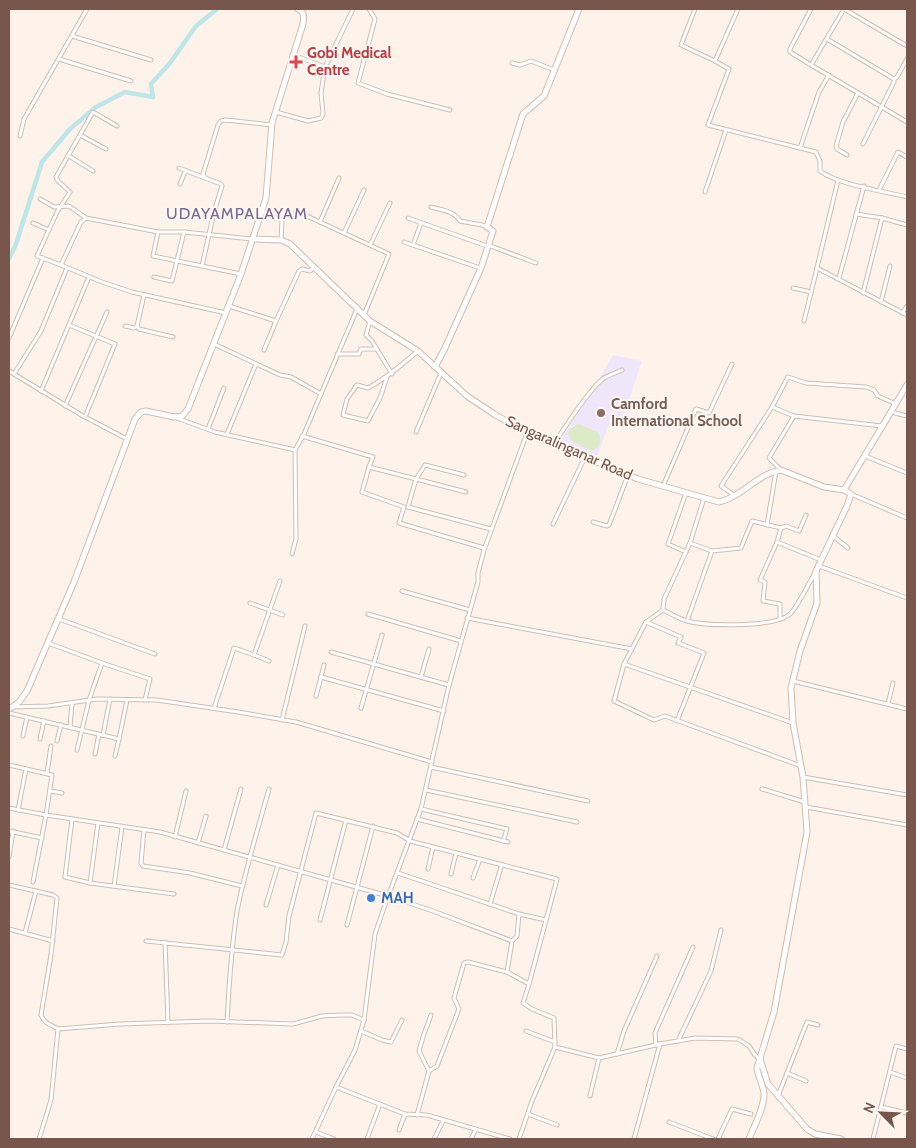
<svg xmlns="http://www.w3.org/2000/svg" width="916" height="1148" font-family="Cabin,sans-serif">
<rect width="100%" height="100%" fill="#fdf3ea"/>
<!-- education -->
<path fill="#f0e6fa" d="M613,355l29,6 -20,59 -13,4 -13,35 -37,-16 24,-37z"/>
<!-- green -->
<path fill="#dbebc7" d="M578,424l20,8c5,8 2,15 -6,19l-21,-10 -3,-8 2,-4z"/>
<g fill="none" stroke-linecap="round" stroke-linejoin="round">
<!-- canal -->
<path stroke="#bde7e7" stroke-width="4.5" d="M9,259l7,-15 26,-82 28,-33 26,-22 29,-15 28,5 -2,-13 19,-21 26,-37 21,-17"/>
<defs>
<g id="street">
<path d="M369,9l6,10 -17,64 29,11 63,16"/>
<path d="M695,9l-14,36 34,16"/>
<path d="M738,9l-23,52 14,8 -21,56 108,27 4,9v10c19,14 63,20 87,26"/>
<path d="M811,9l-21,40v3l21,13 33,-56"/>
<path d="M844,9l63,37"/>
<path d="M72,36l79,24"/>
<path d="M827,39l67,40"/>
<path d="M293,55l32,12 28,-58"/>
<path d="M59,59l72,22"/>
<path d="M512,63l8,2 11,-4 23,9"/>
<path d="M811,65l96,57"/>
<path d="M276,112l32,9 13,-3 2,-4 -2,-21 4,-26"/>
<path d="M80,135l26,14"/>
<path d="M20,136l4,-17 63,-110"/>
<path d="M863,144l31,-62v-3l3,-2 10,-18"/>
<path d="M800,148l19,-56 10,-17"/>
<path d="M847,155l-10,-6 -1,-3 7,-24 15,-29"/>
<path d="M69,156l24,15"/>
<path d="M179,168l26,10"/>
<path d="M339,178l-19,44 69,32 -25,61"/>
<path d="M838,180l-21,88 90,47"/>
<path d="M180,184l4,-10 3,-3"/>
<path d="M879,190l19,-38 9,5"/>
<path d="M705,192l21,-62"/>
<path d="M40,199l14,8 15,-1 17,12 72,14h26"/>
<path d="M431,207c11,3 23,4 29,14l27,5"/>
<path d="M296,211l24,11"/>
<path d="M262,212l20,8 -1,20"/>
<path d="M856,214l26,4"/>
<path d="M86,218l-5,4 -20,43 41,17 30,10 94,21"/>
<path d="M408,218l79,28"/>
<path d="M33,223l16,7"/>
<path d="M158,232l-5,24 88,18"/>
<path d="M344,233l20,-43"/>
<path d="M404,242l76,26"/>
<path d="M370,245l20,-42"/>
<path d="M413,245l8,-22"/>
<path d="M488,245l48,18"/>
<path d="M61,265l-24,-9 20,-44 13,-20 -12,-11 -2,-4 37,-65 24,14"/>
<path d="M202,266l12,-54 8,-26 -1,-2 -16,-6 -2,-4 15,-49 3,-4 5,-1 46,5"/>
<path d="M154,277l18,4 12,-49 68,7"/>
<path d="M839,278l25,-92"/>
<path d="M793,288l18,4"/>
<path d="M863,293l19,-75 25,7"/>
<path d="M881,302l9,-36"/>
<path d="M229,306l47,15 23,-50 3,-2 8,2 4,-4"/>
<path d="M902,313l5,-7"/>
<path d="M370,321l-4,14 6,6 20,33"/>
<path d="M804,321l13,-53"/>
<path d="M69,325l46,19 -30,73"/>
<path d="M125,326l9,2 3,-2 2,3 34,8"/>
<path d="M137,326l7,-31"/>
<path d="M9,338l34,-80"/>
<path d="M214,344l66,31 11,2 30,17"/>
<path d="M264,350l12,-29"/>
<path d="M337,354h22l2,-5h15"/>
<path d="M9,371l74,45 44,23"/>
<path d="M14,374l27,-43 26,-63"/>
<path d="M387,377l-7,21 -12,23 -25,-6 4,-16 10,-14 11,3c18,-10 34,-23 50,-37"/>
<path d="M41,391l48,-114"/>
<path d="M65,406l42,-94"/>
<path d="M772,407l22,9 88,10"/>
<path d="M891,412l16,4"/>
<path d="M177,418l38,14 80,18"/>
<path d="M208,429l16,-41"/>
<path d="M416,432l25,-59"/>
<path d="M227,434l29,-70"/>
<path d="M302,436l71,21 -4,10 47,12 -8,28 83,22"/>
<path d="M554,444c11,-17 35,-55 50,-66 5,-3 12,-5 18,-8"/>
<path d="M865,456l42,17"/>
<path d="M369,467l-7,25 42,15 -5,16 85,25"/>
<path d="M781,470l-12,-12 25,-42"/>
<path d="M464,475l-39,-10 -9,14 50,13"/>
<path d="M663,486l33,-77 13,4 23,-49"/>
<path d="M686,493l-18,51 18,8"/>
<path d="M851,494l56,24"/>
<path d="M734,495l-13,-9 51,-79 16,-30 18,6 60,4 8,3 4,6 18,8"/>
<path d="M704,498l-14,45 -26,56 -1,11c7,3 16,9 24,11 19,5 88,7 103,-7 7,-6 20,-33 26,-43"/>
<path d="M593,522l14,4 2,-1 19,-50"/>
<path d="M553,524l32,-67"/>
<path d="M767,525l9,-54"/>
<path d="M781,528l5,-2 13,5 7,-16"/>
<path d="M833,536l15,12"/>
<path d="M777,542l44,18"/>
<path d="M690,543l22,8"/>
<path d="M292,554l4,-15 -1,-89 9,-16 53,-125"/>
<path d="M819,566l88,32"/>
<path d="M402,591l68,19"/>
<path d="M250,603l33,12"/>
<path d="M663,610l-17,12 -22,42 -10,37 40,19 11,-4 136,50"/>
<path d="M368,614l93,27"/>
<path d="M467,618l165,31"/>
<path d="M59,619l96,35"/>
<path d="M687,621l25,-70 29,-3 11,-27 29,7 -4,14 -17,38 5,2 -2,19 17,3v15"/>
<path d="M646,622l35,15 -3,6 26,10 -27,68"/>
<path d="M48,643l54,20"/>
<path d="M331,652l118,33"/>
<path d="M254,655l15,6"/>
<path d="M624,664l169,59"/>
<path d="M321,677l3,-12"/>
<path d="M421,677l8,-28"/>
<path d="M793,681l114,28"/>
<path d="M316,696l5,-19 123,34"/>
<path d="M888,704l5,-21"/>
<path d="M13,707l35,-1 49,-7 60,1 81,12 58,10 136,40"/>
<path d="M214,708l20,-60 20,7 26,-74"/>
<path d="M361,708l21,-73"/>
<path d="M9,713l110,26 8,-39"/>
<path d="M282,720l23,-94"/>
<path d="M70,727l2,-24"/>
<path d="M103,735l7,-36"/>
<path d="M23,736l4,-19"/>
<path d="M40,739l4,-18"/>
<path d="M57,741l4,-16"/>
<path d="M77,750l12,-50 13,-37 48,16 -5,21"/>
<path d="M95,754l4,-20"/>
<path d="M115,756l4,-17"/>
<path d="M9,765l43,10 -6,40 -13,67"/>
<path d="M431,767l157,34"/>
<path d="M47,773l4,-27"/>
<path d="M803,777l104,18"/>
<path d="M762,789l43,13"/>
<path d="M426,790l151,32"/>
<path d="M50,791l12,2"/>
<path d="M806,807l101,18"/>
<path d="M9,808l37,7 114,17 228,64 45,15 79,30 -5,31 22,12 -6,19 9,6 22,9 1,29"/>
<path d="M421,809l86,20 -4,12"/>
<path d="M18,810l8,-41"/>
<path d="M72,819l-7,58 25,6 84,11"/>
<path d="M417,819l91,23"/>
<path d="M144,830l-3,33 2,3 47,7 52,13"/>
<path d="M9,831l33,7"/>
<path d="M175,837l11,-46"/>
<path d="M198,843l8,-27"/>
<path d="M224,850l17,-61"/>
<path d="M9,857l4,-26"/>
<path d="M428,869l5,-22"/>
<path d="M398,873l121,41"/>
<path d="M451,874l5,-21"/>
<path d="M473,878l7,-19"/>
<path d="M90,883l8,-60"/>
<path d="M9,885l44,10 4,3 -6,57 -10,60c3,8 10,10 17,14"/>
<path d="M114,886l8,-59"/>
<path d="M490,904l12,-40"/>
<path d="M266,905l12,-40"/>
<path d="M320,920l26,-100"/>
<path d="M347,925l26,-99"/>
<path d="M9,929l44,12"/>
<path d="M25,933l11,-42"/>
<path d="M146,941l136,14 4,-13 3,-26 27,-103 81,20 13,8 147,38 -28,105"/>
<path d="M512,941l5,-5 2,-22 27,6"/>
<path d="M165,942l3,81"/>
<path d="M364,1020l-9,30 -19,37 69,27 22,1 83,24"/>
<path d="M227,1022c2,-37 4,-74 10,-111 8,-41 21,-82 32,-122"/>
<path d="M361,1031l21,9 9,2 11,-22"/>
<path d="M526,1031l29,11"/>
<path d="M678,1041l33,-70 10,-41"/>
<path d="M656,1045l-1,-12 38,-86"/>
<path d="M617,1054l7,-23 33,-75"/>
<path d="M429,1071l8,-5 22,-57 -5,-11 10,-35 4,-1 39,10"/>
<path d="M890,1072l17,6"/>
<path d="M787,1073l19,8"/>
<path d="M590,1096l9,-38"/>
<path d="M778,1096l29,-74 11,3"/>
<path d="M881,1107l26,6"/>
<path d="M528,1114l29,11"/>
<path d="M417,1115l12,-44 -10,-20 4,-14 8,-22"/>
<path d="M669,1122l44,17"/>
<path d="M399,1130l6,-16"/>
<path d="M316,1132l18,7"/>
<path d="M39,1139l12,-39 7,-71 62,-5 89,-3 84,3 29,-8 19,-1h11l12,5 11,-86 12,-35 34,-90 28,-124 29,-103v-9l6,-23 43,-117"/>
<path d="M312,1139l24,-52"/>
<path d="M367,1139l13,-35"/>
<path d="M434,1139l9,-18"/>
<path d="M471,1139l5,-10"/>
<path d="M519,1139l13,-38 23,-54 44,11 61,-14 35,-6 43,1 11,7 6,9 4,4"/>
<path d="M634,1139l26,-95"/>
<path d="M718,1139l14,-30 19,5"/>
<path d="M873,1139l23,-93 11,3"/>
</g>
<g id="secondary">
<path d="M253,239l28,1 9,4 80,77 48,30 49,45 27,18 33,19 111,46 81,23c23,-5 38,-28 62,-32l43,17 20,3 7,4 -4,12 -31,65 1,32 -17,48 -9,37 2,35 10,54 4,55 -33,180 -17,56c1,9 7,19 7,26 0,15 -10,32 -15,45"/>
<path d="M435,367l9,-17 37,-82 12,-37 -6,-4 36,-113 21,-18 35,-87"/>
<path d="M844,490l63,-105"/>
<path d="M9,709l10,-7 8,-11 47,-109 61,-163 6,-7 5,-1 28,6 8,-1 6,-7 53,-135 25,-76 6,-75 31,-99c1,-6 2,-12 -5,-15"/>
<path d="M760,1059l8,25 39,45 8,5 26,5"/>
</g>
</defs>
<!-- street casing -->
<use href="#street" stroke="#d2bcb1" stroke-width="5"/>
<!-- secondary casing -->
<use href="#secondary" stroke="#d5bbae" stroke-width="7"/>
<!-- street -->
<use href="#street" stroke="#fff" stroke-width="3"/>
<!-- secondary -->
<use href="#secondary" stroke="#fff" stroke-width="5"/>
</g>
<!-- markers -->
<path fill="#e0444e" stroke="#fff7f1" stroke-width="2" d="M293.5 54.5h5v5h5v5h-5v5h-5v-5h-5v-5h5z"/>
<circle fill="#8d6e63" stroke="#fff7f1" stroke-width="2" cx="601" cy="413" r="5"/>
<circle fill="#3f7fe0" stroke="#fff7f1" stroke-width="2" cx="371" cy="898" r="5"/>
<g text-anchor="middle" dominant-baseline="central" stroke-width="4" stroke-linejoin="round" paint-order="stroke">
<!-- health labels -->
<g font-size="15" font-weight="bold" fill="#be3a42" stroke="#fff7f1" text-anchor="start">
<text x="307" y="53">Gobi Medical<tspan x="307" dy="17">Centre</tspan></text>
</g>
<!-- education labels -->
<g font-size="15" font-weight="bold" fill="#785e54" stroke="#fff7f1" text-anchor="start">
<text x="611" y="404">Camford<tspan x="611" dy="17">International School</tspan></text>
</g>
<!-- street labels -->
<g font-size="15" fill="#78564c" stroke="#fff7f1">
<text transform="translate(569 448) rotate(24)">Sangaralinganar Road</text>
</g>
<!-- shop labels -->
<g font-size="15" font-weight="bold" fill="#366cbe" stroke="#fff7f1" text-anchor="start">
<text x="381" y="898">MAH</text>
</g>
<!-- neighbourhood labels -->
<g font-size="16" letter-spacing="1" fill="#7d6594" stroke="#fff7f1">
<text x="237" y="213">UDAYAMPALAYAM</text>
</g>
</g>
<!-- border -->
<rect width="916" height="1148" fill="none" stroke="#78564c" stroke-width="20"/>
<!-- north arrow -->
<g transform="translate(881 1113) rotate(294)" stroke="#fff7f1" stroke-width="4" paint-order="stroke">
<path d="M0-4L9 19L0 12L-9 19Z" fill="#78564c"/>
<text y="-8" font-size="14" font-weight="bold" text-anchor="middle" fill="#78564c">N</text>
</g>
</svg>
